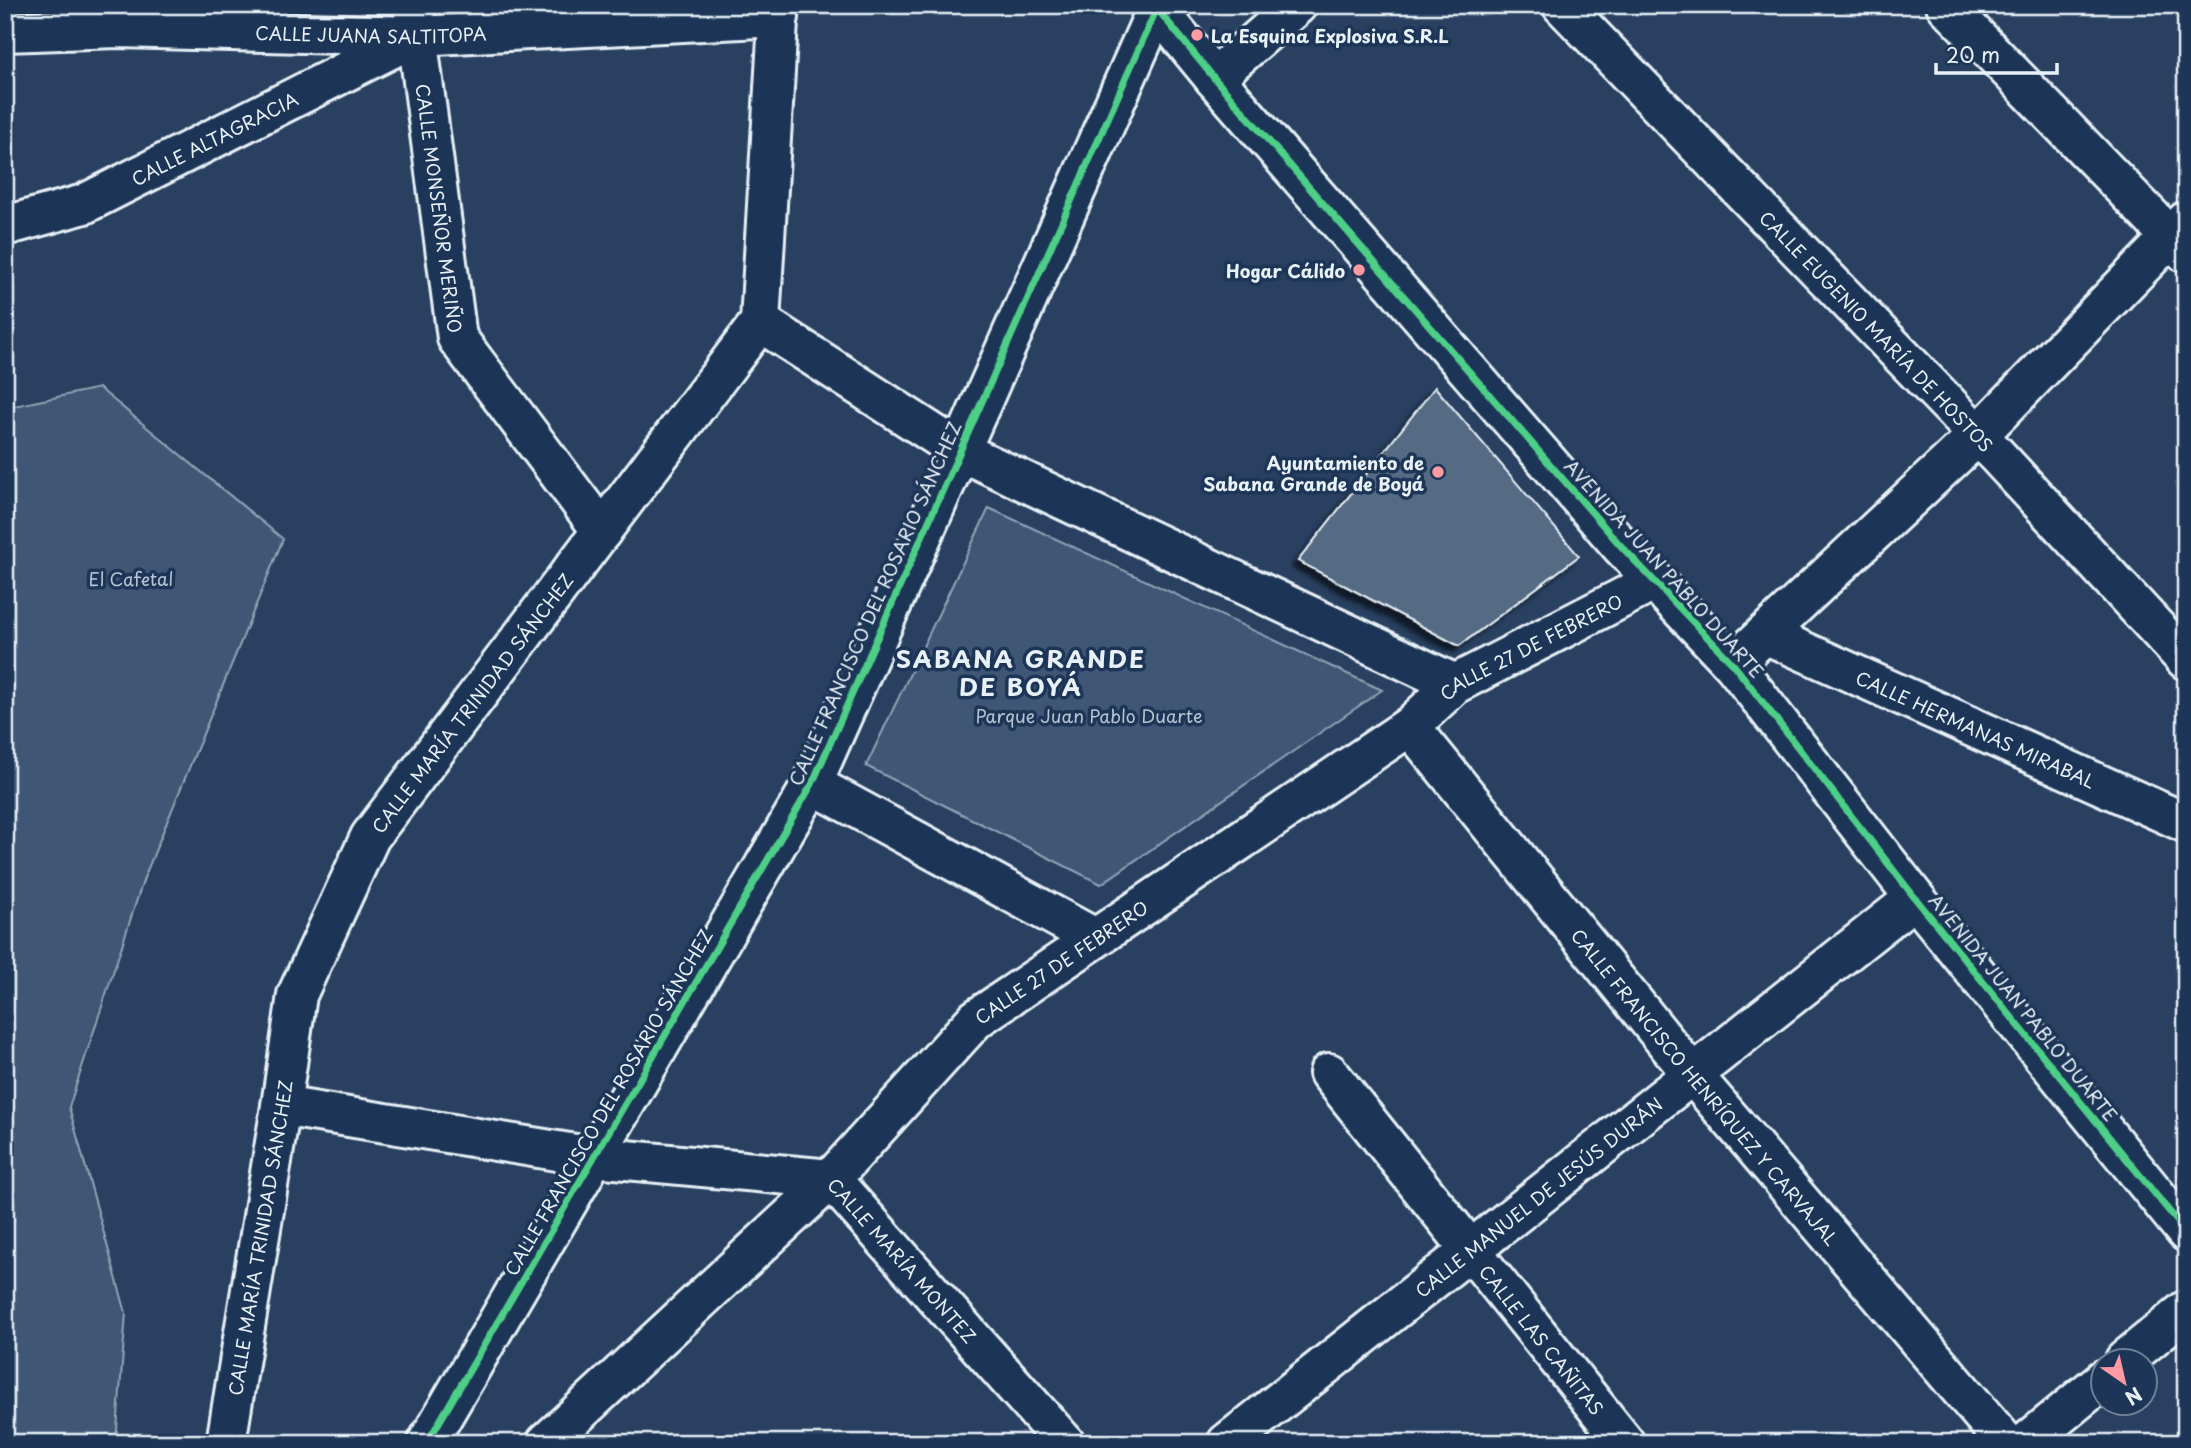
<svg xmlns="http://www.w3.org/2000/svg" width="2191" height="1448" font-family="'Playpen Sans',sans-serif">
<defs>
<filter id="shadow"><feDropShadow dx="-6" dy="6" stdDeviation="2" flood-color="#0009"/></filter>
</defs>
<rect width="100%" height="100%" fill="#294061"/>
<filter id="ink" filterUnits="userSpaceOnUse"><feTurbulence type="fractalNoise" baseFrequency=".0143" numOctaves="2"/><feDisplacementMap in="SourceGraphic" scale="14" xChannelSelector="R" yChannelSelector="G"/><feConvolveMatrix kernelMatrix="1 2 1 2 8 2 1 2 1" color-interpolation-filters="sRGB"/></filter>
<g filter="url(#ink)">
<!-- green -->
<g fill="#415774" stroke="#94a4b6" stroke-width="2">
<path d="M99,388l184,151 -139,339 -75,229 57,206 -10,130h-111v-1035z"/>
<path d="M989,508l393,182 -281,194 -235,-118z"/>
</g>
<!-- building -->
<path fill="#556a83" stroke="#e8f1f8" stroke-width="2" filter="url(#shadow)" d="M1435,387l144,169 -120,90 -161,-85z"/>
<g fill="none" stroke-linecap="round" stroke-linejoin="round">
<defs>
<g id="minor">
<path id="s1" d="M413,5l44,333 145,193"/>
<path d="M1154,5l60,73 407,468 112,118 182,234 271,334"/>
<path id="s2" d="M1562,5l416,430 208,225"/>
<path d="M1946,5l240,248"/>
<path id="s3" d="M5,32l113,-4 298,8 363,-19"/>
<path d="M1214,78l83,-73"/>
<path id="s4" d="M5,226l79,-22 328,-166"/>
<path d="M760,322l200,129 495,233"/>
<path id="s5" d="M1765,634l421,189"/>
<path d="M1733,664l245,-229 208,-214"/>
<path id="s6" d="M1410,726l282,348 314,369"/>
<path d="M812,784l283,154"/>
<path id="s7" d="M1329,1073l296,370"/>
<path id="s8" d="M281,1106l313,51 237,22 234,264"/>
<path d="M2125,1360l61,-50"/>
<path d="M427,1443l385,-659 345,-776"/>
<path id="s9" d="M546,1443l285,-264 145,-160 434,-293 45,-42 200,-103"/>
<path id="s10" d="M1227,1443l688,-545"/>
<path d="M2026,1443l78,-64"/>
</g>
<g id="major">
<path id="s11" d="M226,1443l55,-337 16,-111 73,-158 390,-515 19,-317"/>
</g>
</defs>
<!-- minor casing -->
<use href="#minor" stroke="#e8f1f8" stroke-width="44"/>
<!-- major casing -->
<use href="#major" stroke="#e8f1f8" stroke-width="44"/>
<!-- minor -->
<use href="#minor" stroke="#1d3557" stroke-width="38"/>
<!-- major -->
<use href="#major" stroke="#1d3557" stroke-width="38"/>
<defs>
<g id="cycleway">
<path d="M1154,5l60,73 407,468 112,118 182,234 271,334"/>
<path d="M427,1443l385,-659 345,-776"/>
</g>
</defs>
<!-- cycleway casing -->
<use href="#cycleway" stroke="#1d3557" stroke-width="11"/>
<!-- cycleway -->
<use href="#cycleway" stroke="#4dcf88" stroke-width="7"/>
</g>
</g>
<!-- markers -->
<g fill="#ff9aa2" stroke="#1d3557" stroke-width="2.5">
<circle cx="1197" cy="35" r="7"/>
<circle cx="1359" cy="270" r="7"/>
<circle cx="1438" cy="472" r="7"/>
</g>
<g text-anchor="middle" dominant-baseline="central" stroke-width="7" stroke-linejoin="round" paint-order="stroke">
<!-- street labels -->
<g font-size="18" fill="#e8f1f8" stroke="#1d3557">
<text stroke="none"><textPath href="#s3" startOffset="366">CALLE JUANA SALTITOPA</textPath></text>
<text stroke="none"><textPath href="#s4" startOffset="228">CALLE ALTAGRACIA</textPath></text>
<text stroke="none"><textPath href="#s1" startOffset="205">CALLE MONSEÑOR MERIÑO</textPath></text>
<text stroke="none"><textPath href="#s2" startOffset="453">CALLE EUGENIO MARÍA DE HOSTOS</textPath></text>
<text transform="translate(1665 568) rotate(48)">AVENIDA JUAN PABLO DUARTE</text>
<text transform="translate(874 603) rotate(-66)">CALLE FRANCISCO DEL ROSARIO SÁNCHEZ</text>
<text stroke="none"><textPath href="#s9" startOffset="1274">CALLE 27 DE FEBRERO</textPath></text>
<text stroke="none"><textPath href="#s11" startOffset="796">CALLE MARÍA TRINIDAD SÁNCHEZ</textPath></text>
<text stroke="none"><textPath href="#s5" startOffset="231">CALLE HERMANAS MIRABAL</textPath></text>
<text stroke="none"><textPath href="#s9" startOffset="707">CALLE 27 DE FEBRERO</textPath></text>
<text transform="translate(2024 1007) rotate(51)">AVENIDA JUAN PABLO DUARTE</text>
<text stroke="none"><textPath href="#s6" startOffset="466">CALLE FRANCISCO HENRÍQUEZ Y CARVAJAL</textPath></text>
<text transform="translate(608 1102) rotate(-60)">CALLE FRANCISCO DEL ROSARIO SÁNCHEZ</text>
<text stroke="none"><textPath href="#s10" startOffset="397">CALLE MANUEL DE JESÚS DURÁN</textPath></text>
<text stroke="none"><textPath href="#s11" startOffset="208">CALLE MARÍA TRINIDAD SÁNCHEZ</textPath></text>
<text stroke="none"><textPath href="#s8" startOffset="663">CALLE MARÍA MONTEZ</textPath></text>
<text stroke="none"><textPath href="#s7" startOffset="341">CALLE LAS CAÑITAS</textPath></text>
</g>
<!-- poi labels -->
<g font-size="18" font-weight="bold" fill="#e8f1f8" stroke="#1d3557" text-anchor="end">
<text x="1211" y="35" text-anchor="start">La Esquina Explosiva S.R.L</text>
<text x="1345" y="270">Hogar Cálido</text>
<text x="1424" y="462">Ayuntamiento de<tspan x="1424" dy="21">Sabana Grande de Boyá</tspan></text>
</g>
<!-- park labels -->
<g font-size="18" fill="#b6c3d0" stroke="#1d3557">
<text x="131" y="578">El Cafetal</text>
<text x="1089" y="715">Parque Juan Pablo Duarte</text>
</g>
<!-- district labels -->
<g font-size="24" font-weight="bold" letter-spacing="2" fill="#e8f1f8" stroke="#1d3557">
<text x="1021" y="658">SABANA GRANDE<tspan x="1021" dy="28">DE BOYÁ</tspan></text>
</g>
</g>
<!-- margin -->
<rect width="2191" height="1448" fill="none" stroke="#1d3557" stroke-width="28"/>
<rect x="14" y="14" width="2163" height="1420" fill="none" stroke="#e8f1f8" stroke-width="2.5" filter="url(#ink)"/>
<!-- north arrow -->
<g transform="translate(2124 1382) rotate(146)"><circle r="33" fill="#1d3557" stroke="#6e8097" stroke-width="2"/>
<path d="M0-5L12 26L0 18L-12 26Z" fill="#ff9aa2"/>
<text y="-10" font-size="19" font-weight="bold" text-anchor="middle" fill="#e8f1f8">N</text>
</g>
<!-- scale -->
<path d="M1936 63v10h121v-10" fill="none" stroke="#e8f1f8" stroke-width="3.5"/>
<text x="1946" y="63" font-size="21" fill="#e8f1f8" stroke="#1d3557" stroke-width="5" paint-order="stroke">20 m</text>
</svg>
